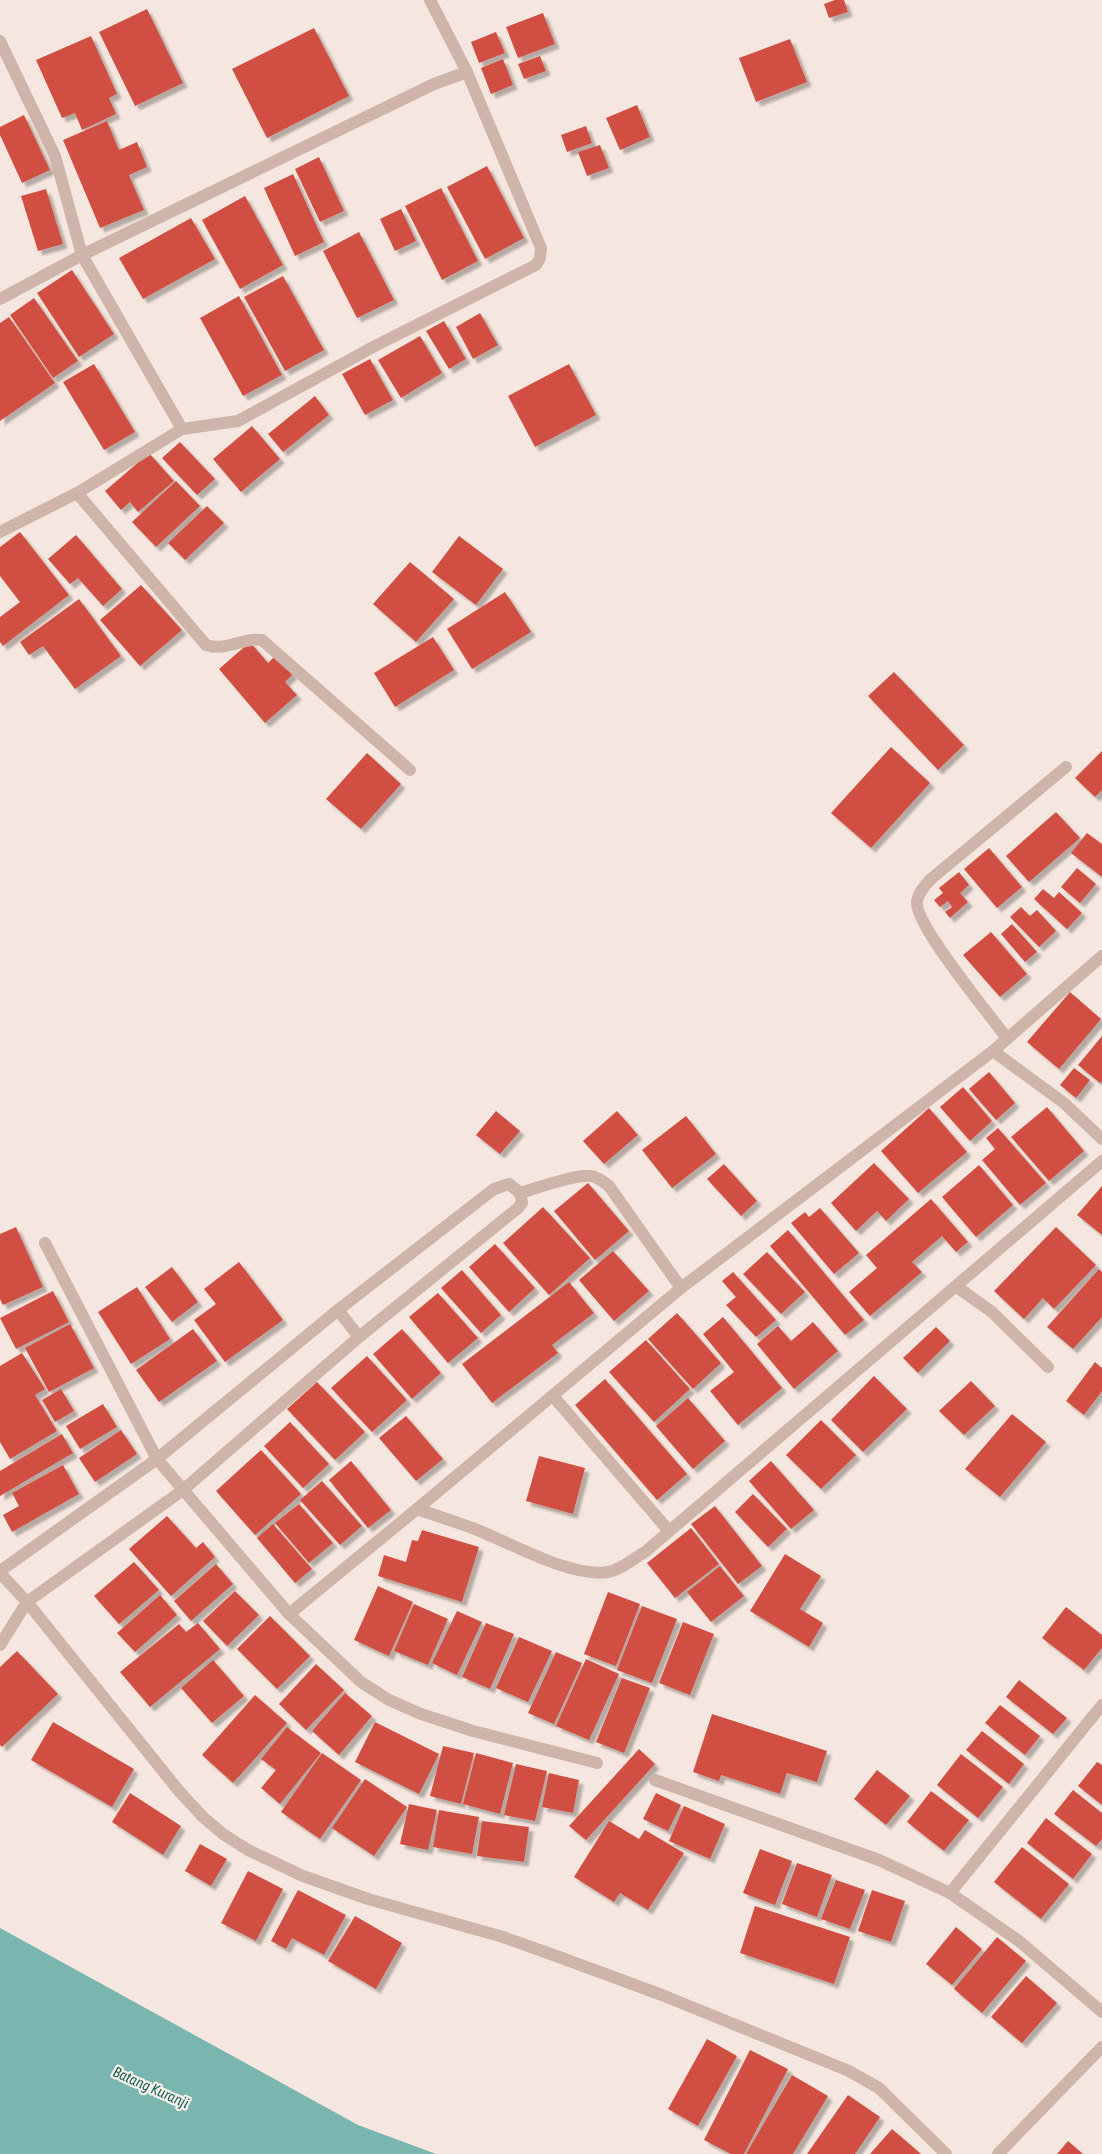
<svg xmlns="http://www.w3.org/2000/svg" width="1102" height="2154" font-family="'Asap Condensed',sans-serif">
<defs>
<filter id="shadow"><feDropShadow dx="4.5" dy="4.5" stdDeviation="1" flood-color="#0004"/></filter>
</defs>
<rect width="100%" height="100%" fill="#f5e7df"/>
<!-- water -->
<path fill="#7bb5af" d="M0,1928l358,197 78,29h-436z"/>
<!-- building -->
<g fill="#d04f42" filter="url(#shadow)">
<path d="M835,0h9l4,12 -19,6 -5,-14z"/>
<path d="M147,9l36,74 -48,23 -36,-74z"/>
<path d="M543,13l12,31 -37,14 -12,-31z"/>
<path d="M314,28l35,68 -82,42 -35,-69z"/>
<path d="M496,32l9,21 -26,10 -8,-21z"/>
<path d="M91,36l26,58 -8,4 7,16 -34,16 -7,-17 -13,5 -26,-58z"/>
<path d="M790,39l17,43 -51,20 -17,-44z"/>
<path d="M540,56l6,15 -22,8 -6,-15z"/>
<path d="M503,59l10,26 -22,9 -10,-26z"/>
<path d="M637,105l13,32 -30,13 -14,-32z"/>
<path d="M24,115l26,55 -28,13 -22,-48v-8z"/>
<path d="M107,121l12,29 18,-8 10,25 -18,8 15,35 -44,18 -37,-88z"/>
<path d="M586,126l6,17 -25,9 -6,-17z"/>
<path d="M600,145l9,23 -22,8 -9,-24z"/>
<path d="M319,157l25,54 -24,11 -25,-53z"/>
<path d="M487,166l37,72 -39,21 -38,-72z"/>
<path d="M293,174l31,68 -29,14 -31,-68z"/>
<path d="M441,188l37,73 -36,19 -37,-74z"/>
<path d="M46,189l17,55 -25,7 -17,-55z"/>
<path d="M245,196l38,69 -43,24 -38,-69z"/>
<path d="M401,209l15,32 -21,10 -15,-32z"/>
<path d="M191,218l24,41 -72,40 -24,-41z"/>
<path d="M359,232l35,68 -37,18 -34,-67z"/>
<path d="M72,270l42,64 -35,23 -42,-64z"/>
<path d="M283,276l41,74 -39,21 -41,-74z"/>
<path d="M239,296l43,79 -39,21 -43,-78z"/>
<path d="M34,298l44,63 -25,17 -43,-63z"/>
<path d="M480,313l18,32 -25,14 -17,-32z"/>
<path d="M9,317l46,66 -55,38v-98z"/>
<path d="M444,321l22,38 -17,10 -23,-38z"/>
<path d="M420,336l22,37 -41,25 -23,-38z"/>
<path d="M370,359l23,41 -28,15 -23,-41z"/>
<path d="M94,364l41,68 -31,18 -41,-68z"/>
<path d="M569,364l27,51 -61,32 -27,-51z"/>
<path d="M315,396l14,19 -46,37 -15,-18z"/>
<path d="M252,426l28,33 -39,33 -28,-33z"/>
<path d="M180,442l35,37 -18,16 -35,-37z"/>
<path d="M149,453l25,28 -36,31 -8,-10 -9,8 -16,-19z"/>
<path d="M176,481l24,25 -44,41 -24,-25z"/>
<path d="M207,506l17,17 -39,37 -17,-17z"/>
<path d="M20,532l49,63 -66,51 -3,-4v-25l20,-15 -20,-26v-29z"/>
<path d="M76,535l46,54 -19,17 -25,-28 -8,6 -22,-25z"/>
<path d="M459,536l44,33 -27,36 -44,-33z"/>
<path d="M410,562l44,37 -38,43 -43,-38z"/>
<path d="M141,585l41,45 -42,36 -40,-46z"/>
<path d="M505,592l26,40 -59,37 -25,-40z"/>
<path d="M79,599l42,57 -46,33 -32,-43 -14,9 -9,-13z"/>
<path d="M433,637l21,33 -59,37 -21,-34z"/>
<path d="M250,642l18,21 8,-8 17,19 -8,8 12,13 -32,28 -46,-54z"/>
<path d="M894,672l70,73 -26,25 -70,-74z"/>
<path d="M891,747l39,36 -59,65 -40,-35z"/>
<path d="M1102,751v39l-7,7 -20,-19z"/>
<path d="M367,753l34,31 -40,45 -35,-30z"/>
<path d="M1056,812l24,26 -51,44 -23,-26z"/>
<path d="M1087,833l15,11v33l-31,-24z"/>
<path d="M989,848l33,39 -25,21 -33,-39z"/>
<path d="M1077,868l19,16 -16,19 -19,-16z"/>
<path d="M959,872l10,13 -9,8 8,9 -18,16 -5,-6 7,-5 -4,-6 -8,6 -6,-7 9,-7 -4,-5z"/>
<path d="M1043,889l11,9 5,-6 23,21 -15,16 -33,-30z"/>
<path d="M1021,907l9,9 7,-6 19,21 -17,16 -29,-30z"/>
<path d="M1012,924l25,28 -12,10 -24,-28z"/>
<path d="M991,932l36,42 -27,23 -37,-42z"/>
<path d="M1070,992l31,27 -42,50 -32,-27z"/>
<path d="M1102,1036v45l-2,2 -22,-18z"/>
<path d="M1074,1068l16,12 -14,18 -16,-13z"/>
<path d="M989,1072l26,31 -19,17 -27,-31z"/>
<path d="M963,1087l29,34 -22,20 -30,-34z"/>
<path d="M1047,1107l37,44 -35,30 -38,-44z"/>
<path d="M929,1108l38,44 -49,41 -37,-42z"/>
<path d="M496,1111l24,20 -20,23 -24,-19z"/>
<path d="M617,1111l21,24 -34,29 -21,-23z"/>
<path d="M686,1116l30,38 -44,34 -30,-38z"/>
<path d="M998,1128l48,55 -26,22 -38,-45 13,-11 -9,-11z"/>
<path d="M874,1163l35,36 -23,22 -9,-10 -21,20 -25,-28z"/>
<path d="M724,1164l33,37 -16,15 -34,-37z"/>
<path d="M979,1165l34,40 -37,32 -34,-40z"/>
<path d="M588,1183l41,48 -34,29 -41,-49z"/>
<path d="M1102,1186v49l-25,-20z"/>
<path d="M931,1199l37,43 -12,10 -14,-16 -30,26 10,10 -52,44 -21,-24 28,-24 -11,-13z"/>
<path d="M543,1207l47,51 -41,37 -46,-52z"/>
<path d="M820,1208l39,45 -25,21 -43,-51 14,-11 4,5z"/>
<path d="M16,1227l27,60 -40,18 -3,-6v-65z"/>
<path d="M1056,1227l40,38 -42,44 -11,-11 -19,21 -30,-28z"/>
<path d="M788,1230l76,90 -19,15 -75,-89z"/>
<path d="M495,1244l40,44 -26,24 -40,-45z"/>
<path d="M613,1251l36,40 -35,30 -35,-41z"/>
<path d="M767,1252l38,40 -24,22 -38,-40z"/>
<path d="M239,1262l44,58 -58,42 -31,-42 22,-16 -12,-15z"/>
<path d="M172,1267l26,35 -26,20 -27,-35z"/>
<path d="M1099,1269l3,3v45l-29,32 -26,-22z"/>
<path d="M462,1270l39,45 -20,18 -40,-45z"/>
<path d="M733,1272l43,48 -20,17 -30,-32 10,-8 -14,-16z"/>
<path d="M569,1282l25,31 -42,32 6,8 -66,50 -30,-39z"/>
<path d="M137,1287l33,52 -39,25 -33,-52z"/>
<path d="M53,1291l16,31 -53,27 -16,-31z"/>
<path d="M438,1293l40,45 -30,25 -39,-46z"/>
<path d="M677,1313l44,50 -28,26 -45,-50z"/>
<path d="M723,1317l59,71 -44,37 -28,-34 24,-19 -31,-38z"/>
<path d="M813,1322l25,29 -44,38 -37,-45 21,-18 13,15z"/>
<path d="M70,1324l24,44 -45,24 -24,-44z"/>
<path d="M936,1327l14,14 -32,32 -15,-15z"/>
<path d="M193,1329l24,32 -58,41 -23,-32z"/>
<path d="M402,1329l39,44 -29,26 -39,-45z"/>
<path d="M646,1340l44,49 -36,33 -45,-50z"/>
<path d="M22,1353l23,36 -10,6 22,36 -47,28 -10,-17v-76z"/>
<path d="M367,1356l40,44 -35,32 -41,-44z"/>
<path d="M1095,1362l7,6v23l-18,24 -18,-14z"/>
<path d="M874,1376l33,33 -44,43 -32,-32z"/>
<path d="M605,1379l82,95 -30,26 -82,-95z"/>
<path d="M971,1381l24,25 -31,29 -25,-24z"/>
<path d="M317,1382l48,50 -30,28 -48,-51z"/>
<path d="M61,1389l13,22 -19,11 -13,-22z"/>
<path d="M688,1398l37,43 -32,28 -37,-43z"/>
<path d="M103,1404l14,23 -37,22 -14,-23z"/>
<path d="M1012,1414l34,28 -46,55 -35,-28z"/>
<path d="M406,1416l37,43 -27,22 -37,-43z"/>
<path d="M821,1420l35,35 -35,34 -35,-34z"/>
<path d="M290,1422l39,42 -26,24 -39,-42z"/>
<path d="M121,1430l16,24 -42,28 -16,-24z"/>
<path d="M62,1434l11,19 -73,43v-25z"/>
<path d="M261,1450l40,44 -46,41 -39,-44z"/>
<path d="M539,1456l46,12 -12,46 -47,-13z"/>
<path d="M351,1461l40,49 -23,18 -39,-48z"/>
<path d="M771,1461l43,49 -23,19 -42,-48z"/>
<path d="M63,1465l16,29 -67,38 -9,-17 16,-9 -7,-13z"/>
<path d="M322,1481l40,45 -22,19 -40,-45z"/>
<path d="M753,1494l34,35 -19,18 -33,-35z"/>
<path d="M299,1504l34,39 -24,20 -34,-40z"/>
<path d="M715,1506l47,60 -24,18 -47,-60z"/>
<path d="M167,1516l29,32 7,-6 12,15 -44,39 -42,-47z"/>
<path d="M273,1524l39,45 -17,14 -38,-45z"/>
<path d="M691,1528l28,36 -44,34 -28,-35z"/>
<path d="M422,1530l57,17 -17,55 -84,-26 6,-21 22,7 6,-22 6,1z"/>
<path d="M785,1554l36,22 -21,33 23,14 -14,24 -59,-36z"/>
<path d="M134,1562l25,28 -40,34 -25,-28z"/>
<path d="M216,1564l17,20 -42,37 -17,-20z"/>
<path d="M720,1566l24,30 -33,26 -24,-30z"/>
<path d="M378,1586l35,16 -24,54 -35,-16z"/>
<path d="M235,1591l24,24 -32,31 -24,-25z"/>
<path d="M608,1592l32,12 -24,62 -32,-12z"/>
<path d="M160,1595l17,20 -42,37 -18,-19z"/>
<path d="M414,1604l34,15 -20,46 -34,-14z"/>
<path d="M642,1606l35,13 -25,64 -35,-13z"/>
<path d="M1066,1607l36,28v13l-18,22 -42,-32z"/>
<path d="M457,1611l25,11 -25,53 -25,-12z"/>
<path d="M270,1616l40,40 -33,33 -40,-40z"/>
<path d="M683,1622l31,12 -24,61 -31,-12z"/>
<path d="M198,1623l22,26 -70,58 -30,-35 59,-48 7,8z"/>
<path d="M486,1623l28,11 -24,55 -28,-12z"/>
<path d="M519,1637l33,14 -24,51 -32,-14z"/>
<path d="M17,1651l41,43 -56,53 -2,-2v-78z"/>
<path d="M556,1652l26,11 -28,61 -26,-11z"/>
<path d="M586,1659l33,15 -30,66 -33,-14z"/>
<path d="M213,1660l31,36 -32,27 -31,-35z"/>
<path d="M316,1664l28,26 -38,40 -27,-26z"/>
<path d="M622,1678l28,10 -26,65 -28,-11z"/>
<path d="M1019,1680l48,38 -14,16 -47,-37z"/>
<path d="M345,1693l27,23 -33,39 -27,-24z"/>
<path d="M255,1695l32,28 -54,60 -31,-28z"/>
<path d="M1000,1705l40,31 -15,19 -40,-32z"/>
<path d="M712,1714l115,37 -10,31 -30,-9 -7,21 -59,-19 -2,6 -26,-9z"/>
<path d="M53,1722l81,47 -22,38 -81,-47z"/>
<path d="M375,1722l64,32 -20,40 -64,-32z"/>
<path d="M287,1727l34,26 -41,51 -19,-16 15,-18 -15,-11z"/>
<path d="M982,1731l42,33 -15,20 -43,-34z"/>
<path d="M443,1746l31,7 -13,51 -31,-8z"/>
<path d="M639,1749l16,15 -69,76 -17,-14z"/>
<path d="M322,1753l39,27 -41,59 -39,-27z"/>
<path d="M476,1753l37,10 -13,51 -37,-10z"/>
<path d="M961,1754l42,33 -25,31 -41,-33z"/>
<path d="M1097,1762l5,3v40l-24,-19z"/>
<path d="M516,1764l31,7 -12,50 -31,-6z"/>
<path d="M877,1770l33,26 -24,29 -32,-26z"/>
<path d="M549,1773l30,7 -6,33 -31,-6z"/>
<path d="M365,1779l42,28 -33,49 -42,-28z"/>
<path d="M1073,1790l29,23v26l-6,7 -42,-32z"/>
<path d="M931,1791l38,29 -25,31 -37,-29z"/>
<path d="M130,1793l51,33 -18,29 -51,-33z"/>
<path d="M656,1793l25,12 -13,26 -25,-12z"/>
<path d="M409,1804l28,6 -9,40 -28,-6z"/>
<path d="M684,1806l41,18 -15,35 -41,-18z"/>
<path d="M439,1810l40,7 -7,37 -39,-7z"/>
<path d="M1046,1818l46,36 -19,25 -46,-36z"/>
<path d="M482,1821l47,6 -5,35 -47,-6z"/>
<path d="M609,1821l30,18 6,-9 39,23 -36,57 -28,-17 -6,9 -40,-25z"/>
<path d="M200,1844l27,15 -16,27 -26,-15z"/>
<path d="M1022,1847l47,37 -28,35 -47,-37z"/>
<path d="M760,1849l32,12 -17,44 -32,-12z"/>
<path d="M797,1863l35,12 -15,42 -35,-13z"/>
<path d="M248,1871l35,18 -27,52 -35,-18z"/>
<path d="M836,1880l29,10 -15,39 -29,-10z"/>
<path d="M298,1890l48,25 -22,40 -32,-17 -6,11 -15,-8z"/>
<path d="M872,1890l33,11 -14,41 -33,-11z"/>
<path d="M755,1906l95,31 -16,47 -94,-31z"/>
<path d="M355,1916l47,27 -26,46 -48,-28z"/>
<path d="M956,1927l26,22 -30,36 -26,-21z"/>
<path d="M997,1937l29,24 -44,52 -28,-24z"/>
<path d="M1026,1976l31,27 -35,40 -31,-26z"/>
<path d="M707,2039l30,17 -39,70 -30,-17z"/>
<path d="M750,2050l38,19 -44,85h-13l-27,-14z"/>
<path d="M792,2075l36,21 -35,58h-47z"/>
<path d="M848,2095l32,22 -25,37h-48z"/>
<path d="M892,2129l29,25h-51z"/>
<path d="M1068,2141l15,13h-26z"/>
</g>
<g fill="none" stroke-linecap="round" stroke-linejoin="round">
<!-- minor -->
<g stroke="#cfb5a9" stroke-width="12">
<path d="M0,41l55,115 27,99 100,174"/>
<path d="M0,299l82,-44 352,-171 33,-12 -37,-72"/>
<path d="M77,493l129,152c21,7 35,-8 56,-5l148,130"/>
<path d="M0,532l77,-39 105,-64 56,-8 135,-74 163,-82 4,-7 1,-10 -74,-176"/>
<path d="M1006,1037c-16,-22 -93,-114 -89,-136 2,-9 8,-16 14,-22l135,-112"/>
<path d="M993,1051l71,52 38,36"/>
<path d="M520,1193c17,-5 56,-19 71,-17 7,1 13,6 18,10l72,102"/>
<path d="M45,1243l112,216 132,155 72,68 28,18 32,14 52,17 124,32"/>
<path d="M957,1287l35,25 56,55"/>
<path d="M338,1310l21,27"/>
<path d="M553,1396l116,135"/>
<path d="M417,1509c20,7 39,13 58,20 36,14 96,49 133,43 13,-2 26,-14 37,-20l457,-391"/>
<path d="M0,1571l157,-112 181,-149 156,-121 15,-5 11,9 2,10 -4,5 -159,129 -176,153 -156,112 -27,43"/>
<path d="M0,1573l27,29 152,189 24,26 20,17 25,16 55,26 65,23 135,38 56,20 103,38 187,76 30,17 67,66"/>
<path d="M289,1614l128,-105 264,-221 312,-237 109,-95"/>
<path d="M655,1780l224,80 71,33 69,48 83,71"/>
<path d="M950,1893l152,-188"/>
<path d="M998,2154l104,-107"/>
</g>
</g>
<g text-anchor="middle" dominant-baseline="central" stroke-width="4.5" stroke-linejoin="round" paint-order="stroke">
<!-- water labels -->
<g font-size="15" font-style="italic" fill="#1b625b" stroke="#fcf2ec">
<text transform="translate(151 2087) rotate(24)">Batang Kuranji</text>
</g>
</g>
</svg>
